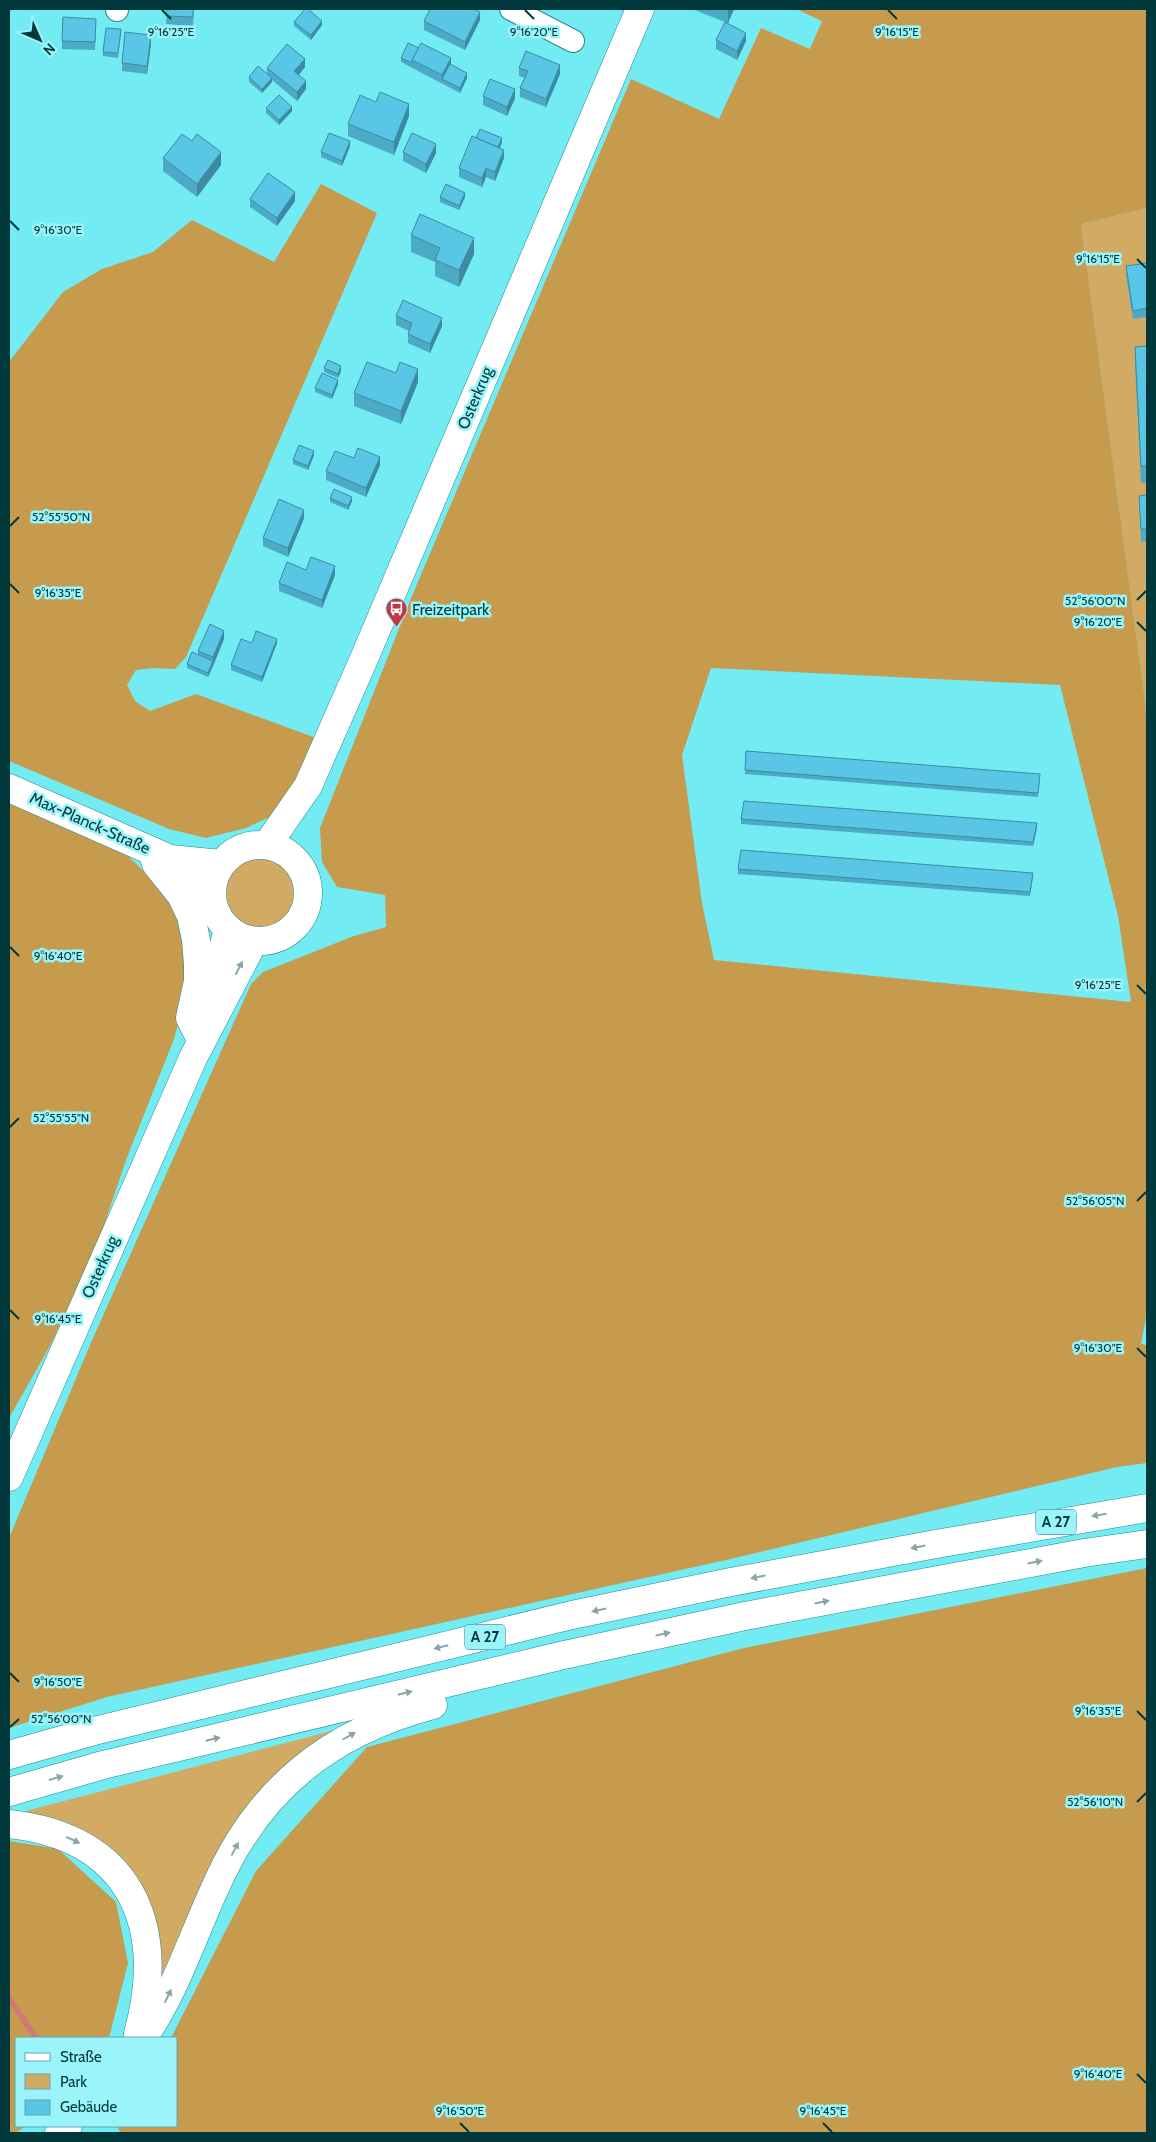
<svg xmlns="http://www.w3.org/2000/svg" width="1156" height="2142" font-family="Cabin,sans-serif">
<rect width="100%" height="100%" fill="#72ebf2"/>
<!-- green -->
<g fill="#d2aa64">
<path d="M1147,208v508l-66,-492z"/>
<circle cx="259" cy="893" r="38"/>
<path d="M339,1729l-60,52 -122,209 -8,-81 -125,-93 -2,-4z"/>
</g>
<!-- forest -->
<g fill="#c69b4d" fill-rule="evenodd">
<path d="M796,9h351v199l-66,16 66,492v597l-6,30 6,3v117l-30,4 -391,93 -619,137 -98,31v-190l81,-193 161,-361 12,-12 91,-36 32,-9 -1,-32 -48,-8 -15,-25 -2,-34 92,-232 219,-517 88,40 42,-91 49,21 12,-28zM711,668l349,17 58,231 13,86 -417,-42 -12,-57 -20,-148z"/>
<path d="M321,184l56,29 -191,444 -11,12 -22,-1 -17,2 -9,15 8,16 15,10 46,-17 120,44 -24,49 -16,27 -30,14 -40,10 -37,-9 -160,-68v-399l54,-70 39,-23 51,-17 39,-32 82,42z"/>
<path d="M9,803l119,53 28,27 17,23 11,24 3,62 -13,47 -48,121 -28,83 -48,103 -41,72z"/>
<path d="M1147,1568v565h-1026l-3,-5 1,-2h57v-88h-5l85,-167 111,-124 377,-99z"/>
<path d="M9,1841l49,8 58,53 12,61 -19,75h-93v88h10l-11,7h-6z"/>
</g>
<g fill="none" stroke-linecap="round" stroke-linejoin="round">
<!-- stream -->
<path stroke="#d07979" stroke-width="5.5" d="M9,1998l27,40"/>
<defs>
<g id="minor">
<path d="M511,9l62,32"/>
<path d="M117,10v-1"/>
</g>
<g id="tertiary">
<path d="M9,788l161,71 41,33"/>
<path d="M170,859l51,5"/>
</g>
<g id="secondary">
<circle cx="260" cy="893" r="48"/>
<path d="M267,845l41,-59 55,-125 277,-652"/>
<path d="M152,851l4,13 25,31 10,21 5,24 2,25v16l-8,37 9,18"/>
<path d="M207,1005l21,-75"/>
<path d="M9,1477l184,-419 61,-117"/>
</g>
<g id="motorway">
<path d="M9,1461l6,2"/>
<path d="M9,1755l85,-24 478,-116 159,-33 205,-38 211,-36"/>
<path d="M9,1792l94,-27 461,-110 181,-39 339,-63 63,-9"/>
<path d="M9,1824c120,13 159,99 129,210"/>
<path d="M143,2038c32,-46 49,-100 72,-150 43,-99 115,-156 218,-183"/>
<path d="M59,2133l9,-7"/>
</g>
</defs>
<!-- minor casing -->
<use href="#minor" stroke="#27888e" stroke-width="24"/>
<!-- tertiary casing -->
<use href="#tertiary" stroke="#27888e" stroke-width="29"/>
<!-- secondary casing -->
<use href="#secondary" stroke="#27888e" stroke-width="29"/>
<!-- motorway casing -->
<use href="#motorway" stroke="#27888e" stroke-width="29"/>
<!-- minor -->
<use href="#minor" stroke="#fff" stroke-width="22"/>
<!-- tertiary -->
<use href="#tertiary" stroke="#fff" stroke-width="28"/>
<!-- secondary -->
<use href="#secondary" stroke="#fff" stroke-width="28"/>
<!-- motorway -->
<use href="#motorway" stroke="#fff" stroke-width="28"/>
</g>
<!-- wall -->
<g fill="#4daac6">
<path d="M167,9h27l-1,17 -27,-2z"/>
<path d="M692,9h42l-6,14 18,18 -9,19 -21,-11v-9l9,-18z"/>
<path d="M480,20l-15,30 -41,-20v-9z"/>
<path d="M294,22l28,3 -11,15 -17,-14z"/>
<path d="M96,27l-1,23 -33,-1v-8z"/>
<path d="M121,34l-3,24 -15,-2v-4z"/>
<path d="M151,44l-4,30 -25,-3v-8z"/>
<path d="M401,58l50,7 16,13 -7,15 -59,-31z"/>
<path d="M305,67l-6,8 7,14 -9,12 -25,-21v2l-10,11 -13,-11v-5l18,-3v-6z"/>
<path d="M519,68l41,6 -14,33 -26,-10v-9l5,-10 -6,-2z"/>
<path d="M483,96l32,2 -8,18 -24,-11z"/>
<path d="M266,108l26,3 -13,14 -13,-12z"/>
<path d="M409,116l-15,39 -46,-19v-12z"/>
<path d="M476,138l26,4 -2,6 4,10 -9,23 -9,-4 -4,10 -23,-10v-9z"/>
<path d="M350,146l-8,20 -21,-9v-5z"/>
<path d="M403,152l33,1 -10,20 -23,-12z"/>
<path d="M163,158l58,7 -24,32 -34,-26z"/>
<path d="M440,197h25l-6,13 -19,-8z"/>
<path d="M250,199l45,2 -18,25 -27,-19z"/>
<path d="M411,235l63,19 -15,33 -24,-11v-14l-24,-10z"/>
<path d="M1147,263v54l-14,2 -7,-44v-9z"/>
<path d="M396,316l46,10 -12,27 -22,-10v-9l1,-3 -13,-6z"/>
<path d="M1147,346v137h-6l-6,-120v-16z"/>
<path d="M324,368l17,3 -3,7 -14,-6z"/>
<path d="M418,382l-17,42 -47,-18v-13z"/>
<path d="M338,384l-6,15 -17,-7v-4z"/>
<path d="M314,455l-6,15 -15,-6v-4z"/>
<path d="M354,458l26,7 -14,32 -40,-17v-9z"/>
<path d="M1147,495v46l-6,1 -2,-46z"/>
<path d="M330,498l22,3 -4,9 -18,-8z"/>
<path d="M304,518l-16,39 -25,-11v-8z"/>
<path d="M335,575l-13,33 -43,-17v-8z"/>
<path d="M224,639l-16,38 -21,-9v-4l11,-9v-4z"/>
<path d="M252,643h25l-15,39 -31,-12v-5z"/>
<path d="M746,751l294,27 -2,19 -293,-23z"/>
<path d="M741,819l296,9 -4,18 -292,-22z"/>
<path d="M738,869l295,9 -3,18 -292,-22z"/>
</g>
<!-- shaded-wall -->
<g fill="#3e8ba1">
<path d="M729,9h5l-6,14v-13z"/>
<path d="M480,12v8l-15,30v-8z"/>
<path d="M322,21v4l-11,15v-5z"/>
<path d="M746,33v8l-9,19v-9z"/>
<path d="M151,35v9l-4,30v-8z"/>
<path d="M451,58v8l-9,13v5v-9z"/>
<path d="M305,59v8l-11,13v-9z"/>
<path d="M560,65v9l-14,33v-8z"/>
<path d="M467,73v5l-7,15v-5z"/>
<path d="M272,78v4l-10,11v-4z"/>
<path d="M306,81v8l-9,12v-9z"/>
<path d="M515,89v9l-8,18v-9z"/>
<path d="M409,104v12l-15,39v-13z"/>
<path d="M292,107v4l-13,14v-5z"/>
<path d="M502,138v4l-5,13v-4z"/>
<path d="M350,141v5l-8,20v-5z"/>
<path d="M436,144v9l-10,20v-9z"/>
<path d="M504,150v8l-9,23v-9z"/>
<path d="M221,152v13l-24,32v-13z"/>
<path d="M486,168v9l-4,10v-9z"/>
<path d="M295,192v9l-18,25v-8z"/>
<path d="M465,193v4l-6,13v-4z"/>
<path d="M474,238v16l-15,33v-17z"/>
<path d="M442,318v8l-12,27v-9z"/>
<path d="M341,366v5l-3,7v-4z"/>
<path d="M418,369v13l-17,42v-13z"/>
<path d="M338,380v4l-6,15v-4z"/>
<path d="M314,451v4l-6,15v-4z"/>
<path d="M380,457v8l-14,32v-9z"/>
<path d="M352,497v4l-4,9v-4z"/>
<path d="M304,510v8l-16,39v-9z"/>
<path d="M335,566v9l-13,33v-8z"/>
<path d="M224,631v8l-11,27v-9z"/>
<path d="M277,639v4l-15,39v-5z"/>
<path d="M213,661v5l-5,11v-4z"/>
<path d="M1037,823v5l-4,18v-4z"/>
</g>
<!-- building -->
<g fill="#59c6e6" stroke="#3e8ba1">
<path d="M167,9h26v8l-27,-1z"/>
<path d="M305,9h3l14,12 -11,14 -17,-13z"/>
<path d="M430,9h44l6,3 -15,30 -41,-21z"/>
<path d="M63,17l33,2 -1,23 -33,-1z"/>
<path d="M725,22l21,11 -9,18 -21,-11z"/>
<path d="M106,28l15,1 -3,24 -15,-1z"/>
<path d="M125,32l26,3 -4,31 -25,-3z"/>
<path d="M408,43l11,5 -7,12v3l-11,-5z"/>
<path d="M421,43l30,15 -9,17 -30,-15z"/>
<path d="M287,44l18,15 -11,12 12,10 -9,11 -30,-24z"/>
<path d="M526,51l34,14 -14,34 -26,-11 8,-17 -9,-3z"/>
<path d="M450,64l17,9 -7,15 -18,-9z"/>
<path d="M258,66l14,12 -10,11 -13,-12z"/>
<path d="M490,79l25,10 -8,18 -24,-11z"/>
<path d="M380,92l29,12 -15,38 -46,-18 12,-29 16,7z"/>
<path d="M279,95l13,12 -13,13 -13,-12z"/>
<path d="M480,129l22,9 -4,9 -22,-9z"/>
<path d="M329,133l21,8 -8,20 -21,-9z"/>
<path d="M412,133l24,11 -10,20 -23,-12z"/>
<path d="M182,134l10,7 5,-7 24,18 -24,32 -34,-26z"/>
<path d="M472,136l32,14 -9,22 -9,-4 -4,10 -23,-10z"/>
<path d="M268,173l27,19 -18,26 -27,-19z"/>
<path d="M446,184l19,9 -6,13 -19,-9z"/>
<path d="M420,214l54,24 -15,32 -24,-10 5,-12 -29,-13z"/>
<path d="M1147,263v45l-14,3 -7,-45z"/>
<path d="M403,300l39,18 -12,26 -22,-10 4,-11 -16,-7z"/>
<path d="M1147,346v120h-6l-6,-119z"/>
<path d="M328,360l13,6 -3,8 -14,-6z"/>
<path d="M367,362l29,11 4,-11 18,7 -17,42 -47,-18z"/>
<path d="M322,373l16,7 -6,15 -17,-7z"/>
<path d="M299,445l15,6 -6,15 -15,-6z"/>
<path d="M358,448l22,9 -14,31 -40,-17 9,-20 19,7z"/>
<path d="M334,489l18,8 -4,9 -18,-8z"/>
<path d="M1147,495v34h-6l-2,-33z"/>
<path d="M279,499l25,11 -16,38 -25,-10z"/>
<path d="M311,557l24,9 -13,34 -43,-17 8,-21 19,8z"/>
<path d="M210,624l14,7 -11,26 -15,-6z"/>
<path d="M256,631l21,8 -15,38 -31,-12 10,-26 11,4z"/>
<path d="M192,652l21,9 -5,12 -21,-9z"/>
<path d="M746,751l294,23 -2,19 -293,-23z"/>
<path d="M744,801l293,22 -4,19 -292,-23z"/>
<path d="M741,850l292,23 -3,19 -292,-23z"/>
</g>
<!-- one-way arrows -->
<defs><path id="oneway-solid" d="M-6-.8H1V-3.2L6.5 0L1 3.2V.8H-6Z" transform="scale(1.25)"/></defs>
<g fill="#8ca5a7">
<use href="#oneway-solid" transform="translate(239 968) rotate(-63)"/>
<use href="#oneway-solid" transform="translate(1099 1515) rotate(171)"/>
<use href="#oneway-solid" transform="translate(918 1547) rotate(169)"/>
<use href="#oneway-solid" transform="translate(1035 1562) rotate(-11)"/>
<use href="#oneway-solid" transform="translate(758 1577) rotate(169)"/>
<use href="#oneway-solid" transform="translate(822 1602) rotate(-11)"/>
<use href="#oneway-solid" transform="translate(599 1610) rotate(168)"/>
<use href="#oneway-solid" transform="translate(663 1634) rotate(-12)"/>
<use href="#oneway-solid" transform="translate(441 1647) rotate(166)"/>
<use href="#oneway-solid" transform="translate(405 1693) rotate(-13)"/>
<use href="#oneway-solid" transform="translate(349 1736) rotate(-30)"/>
<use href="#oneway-solid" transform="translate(213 1739) rotate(-13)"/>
<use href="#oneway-solid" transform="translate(56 1778) rotate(-16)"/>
<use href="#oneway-solid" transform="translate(73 1840) rotate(25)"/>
<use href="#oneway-solid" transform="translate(235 1849) rotate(-62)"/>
<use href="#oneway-solid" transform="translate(168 1996) rotate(-64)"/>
</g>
<!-- ticks -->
<path fill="none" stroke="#00383b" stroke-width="2" d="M162,10l9,9M525,10l9,9M888,10l9,9M10,221l9,9M1137,259l9,9M10,526l9,-9M10,584l9,9M1137,600l9,-9M1137,622l9,9M10,947l9,9M1137,985l9,9M10,1127l9,-9M1137,1201l9,-9M10,1310l9,9M1137,1348l9,9M10,1673l9,9M1137,1711l9,9M10,1727l9,-8M1137,1802l9,-9M1137,2074l9,9M460,2123l9,9M823,2123l9,9"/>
<!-- icons -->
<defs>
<symbol id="bus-pin" viewBox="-11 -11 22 30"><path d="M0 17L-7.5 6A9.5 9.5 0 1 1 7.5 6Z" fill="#c53543" stroke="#9af4f9"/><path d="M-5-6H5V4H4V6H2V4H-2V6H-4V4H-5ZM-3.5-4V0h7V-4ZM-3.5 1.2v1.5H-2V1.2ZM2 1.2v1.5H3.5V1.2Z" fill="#fff"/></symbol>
</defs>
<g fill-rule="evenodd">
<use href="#bus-pin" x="384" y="596" width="25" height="34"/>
</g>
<g text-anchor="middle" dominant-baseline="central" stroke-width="5" stroke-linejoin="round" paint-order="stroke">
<!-- shield labels -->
<g fill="#9af4f9" stroke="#2e7074" stroke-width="1">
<rect x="1036" y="1509.5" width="40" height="25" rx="4"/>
<rect x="465" y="1624.5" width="40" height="25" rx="4"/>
</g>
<g font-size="15" font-weight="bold" fill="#00383b">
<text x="1056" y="1522">A 27</text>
<text x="485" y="1637">A 27</text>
</g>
<!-- street labels -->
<g font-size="16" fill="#00383b" stroke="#9af4f9">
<text transform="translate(475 398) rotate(-67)">Osterkrug</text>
<text transform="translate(90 823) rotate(24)">Max-Planck-Straße</text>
<text transform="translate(100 1267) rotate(-66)">Osterkrug</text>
</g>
<!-- poi labels -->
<g font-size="16" fill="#00383b" stroke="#9af4f9" text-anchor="start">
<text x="412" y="609">Freizeitpark</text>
</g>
</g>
<g font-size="12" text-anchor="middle" fill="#00383b" stroke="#9af4f9" stroke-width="5" stroke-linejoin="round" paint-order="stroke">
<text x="171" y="36">9°16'25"E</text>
<text x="534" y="36">9°16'20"E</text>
<text x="897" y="36">9°16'15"E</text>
<text x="58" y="234">9°16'30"E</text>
<text x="1098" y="263">9°16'15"E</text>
<text x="61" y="521">52°55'50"N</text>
<text x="58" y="597">9°16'35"E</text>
<text x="1095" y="605">52°56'00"N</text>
<text x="1098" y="626">9°16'20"E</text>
<text x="58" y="960">9°16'40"E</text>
<text x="1098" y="989">9°16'25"E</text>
<text x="61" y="1122">52°55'55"N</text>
<text x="1095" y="1205">52°56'05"N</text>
<text x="58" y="1323">9°16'45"E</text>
<text x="1098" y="1352">9°16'30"E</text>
<text x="58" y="1686">9°16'50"E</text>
<text x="1098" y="1715">9°16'35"E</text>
<text x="61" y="1723">52°56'00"N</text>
<text x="1095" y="1806">52°56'10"N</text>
<text x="1098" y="2078">9°16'40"E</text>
<text x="460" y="2115">9°16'50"E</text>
<text x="823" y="2115">9°16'45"E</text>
</g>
<!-- border -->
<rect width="1156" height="2142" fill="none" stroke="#00383b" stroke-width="20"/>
<!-- legend -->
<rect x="15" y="2037" width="162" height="90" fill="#9af4f9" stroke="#5ca9ad"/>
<rect x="25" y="2053" width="25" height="8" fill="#ffffff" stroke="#5ca9ad"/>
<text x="60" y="2062" font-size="15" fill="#00383b">Straße</text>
<rect x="25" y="2074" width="25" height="15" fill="#d2aa64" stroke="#5ca9ad"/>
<text x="60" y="2087" font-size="15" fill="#00383b">Park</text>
<rect x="25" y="2100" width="25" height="15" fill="#59c6e6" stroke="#5ca9ad"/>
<text x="60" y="2112" font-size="15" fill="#00383b">Gebäude</text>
<!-- north arrow -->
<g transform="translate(40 40) rotate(135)" stroke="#9af4f9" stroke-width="4" paint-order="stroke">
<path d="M0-4L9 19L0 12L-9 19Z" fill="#00383b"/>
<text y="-8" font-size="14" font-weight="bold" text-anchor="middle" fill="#00383b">N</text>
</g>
</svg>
